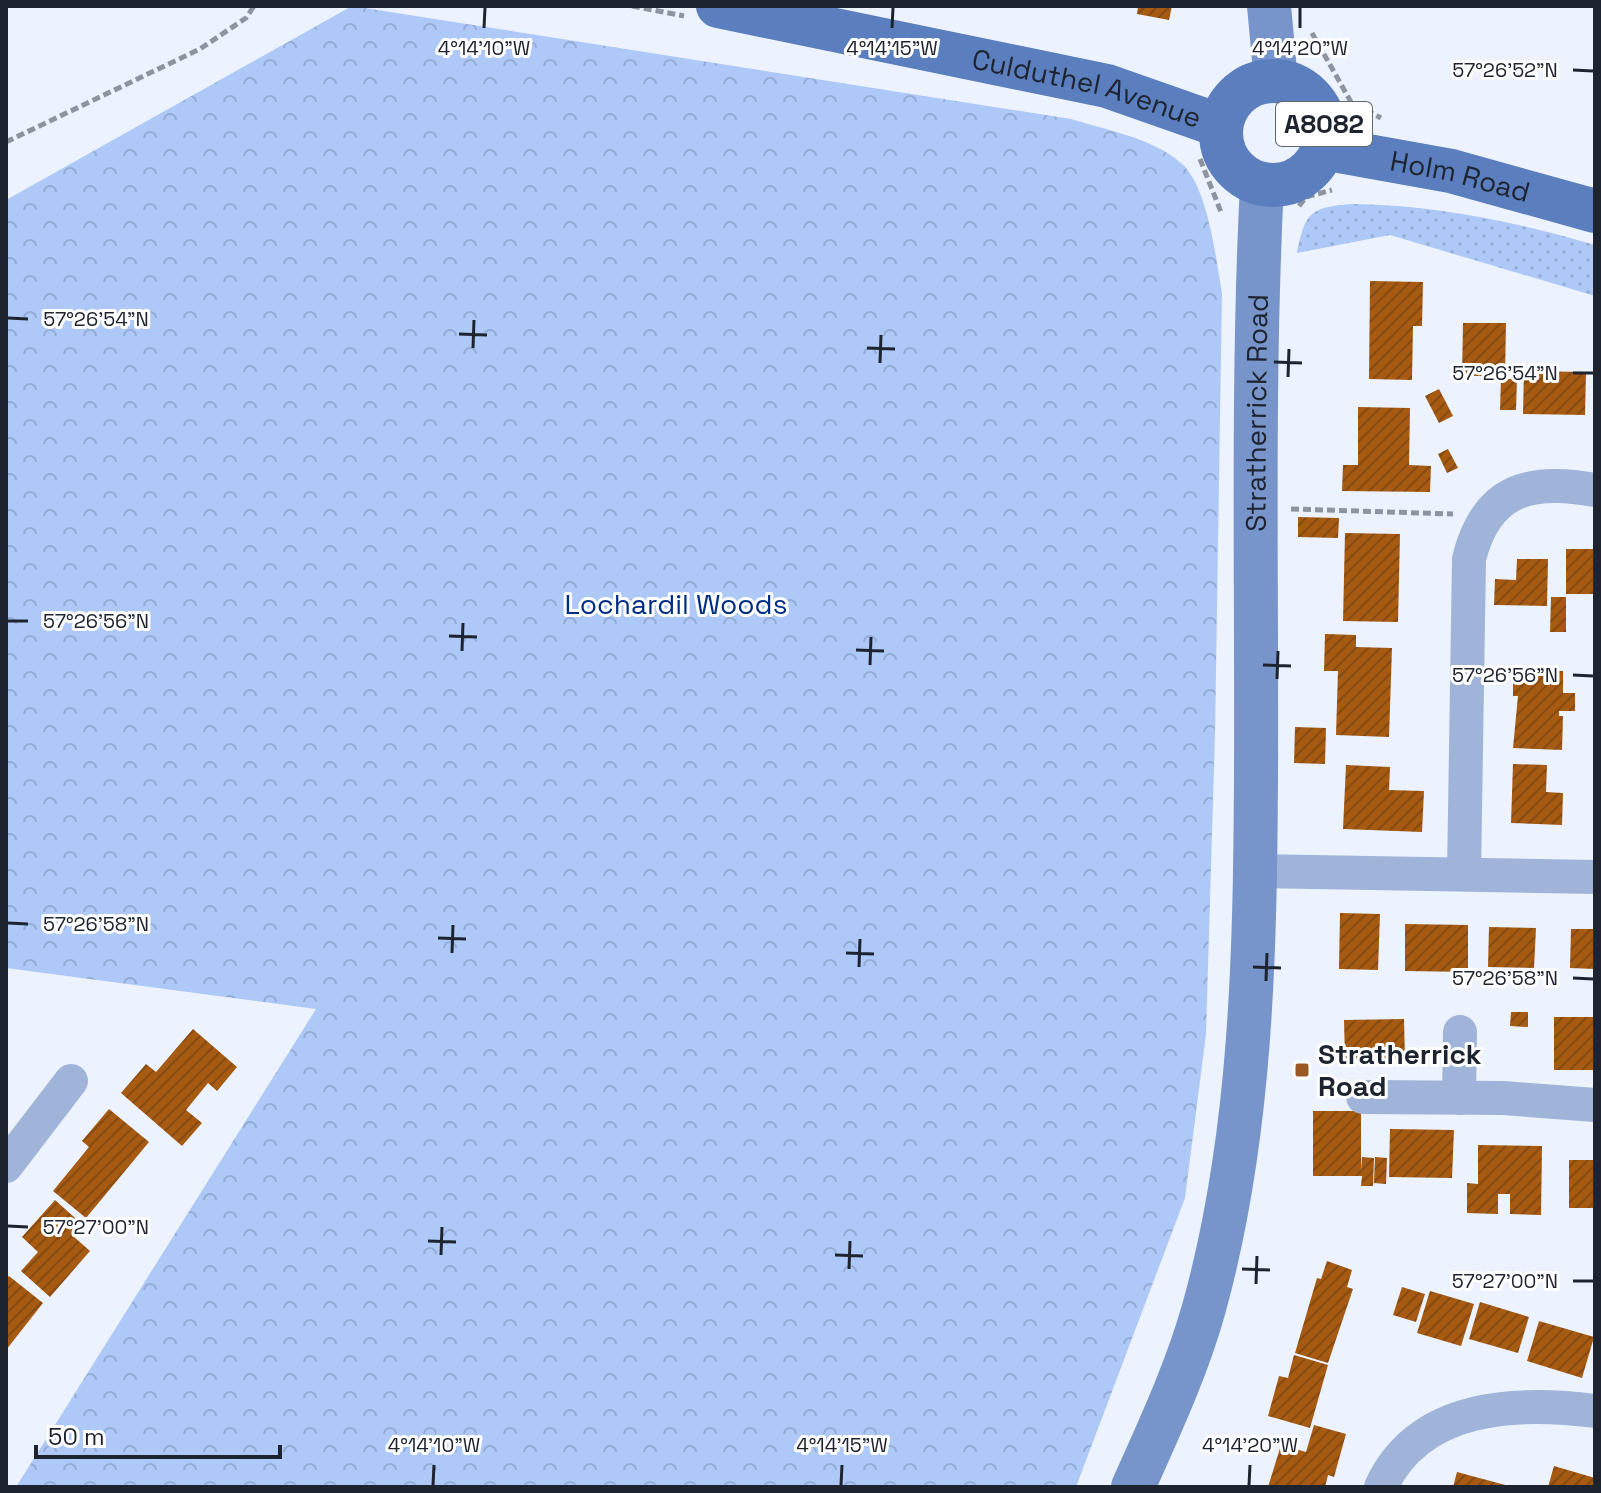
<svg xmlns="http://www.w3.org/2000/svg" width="1601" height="1493" font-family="'Space Grotesk',sans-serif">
<defs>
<pattern id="grass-dots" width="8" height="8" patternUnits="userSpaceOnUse" patternTransform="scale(2)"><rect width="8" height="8" fill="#aec9f8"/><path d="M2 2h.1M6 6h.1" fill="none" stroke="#95acd5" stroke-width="1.8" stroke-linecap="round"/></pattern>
<pattern id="forest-crowns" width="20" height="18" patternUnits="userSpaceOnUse" patternTransform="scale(2)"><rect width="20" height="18" fill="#aec9f8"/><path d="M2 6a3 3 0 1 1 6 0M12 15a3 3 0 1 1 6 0" fill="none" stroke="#95acd5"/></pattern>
<pattern id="building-hatch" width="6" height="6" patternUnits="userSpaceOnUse" patternTransform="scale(2)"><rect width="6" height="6" fill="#a65a12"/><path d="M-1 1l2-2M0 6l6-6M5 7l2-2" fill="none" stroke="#874a11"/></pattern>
</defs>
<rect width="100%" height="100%" fill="#ecf3fe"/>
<!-- grass -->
<path fill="url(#grass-dots)" d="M1353,204c84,1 162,18 242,41v51l-205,-61 -93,18c8,-42 15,-46 56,-49z"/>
<!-- forest -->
<path fill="url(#forest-crowns)" d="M352,6l719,113c35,11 82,19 110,44 27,23 35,96 41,130l-7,442 -9,299 -21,164 -109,289h-1060l300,-478 -310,-41v-768z"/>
<!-- building -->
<g fill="url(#building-hatch)">
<path d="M1138,6h34l-3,14 -32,-6z"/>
<path d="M1370,281l53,1 -1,44h-9l-1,54 -43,-1z"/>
<path d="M1463,323h43l-1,53h-43z"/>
<path d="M1524,371l62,1 -1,43 -62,-1z"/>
<path d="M1501,379h16l-1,31h-16z"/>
<path d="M1439,389l14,27 -14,7 -14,-27z"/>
<path d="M1358,407l52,1 -1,57 22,1 -1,26 -88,-1 1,-26h15z"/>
<path d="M1448,449l10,19 -11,5 -9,-19z"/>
<path d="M1298,517l41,1 -1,20 -40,-1z"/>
<path d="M1345,533l55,1 -2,88 -55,-1z"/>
<rect x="1566" y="549" width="29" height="45"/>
<path d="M1517,559h31l-1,47 -53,-1 1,-26 21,1z"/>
<path d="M1551,597h15v35h-16z"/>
<path d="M1325,634l31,1v12l36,1 -3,89 -53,-2 2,-64h-14z"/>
<path d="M1520,670l43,1v22h12v18h-16v5h4l-1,34 -49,-2 5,-52h-5v-16l6,1z"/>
<path d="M1295,727l31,1 -1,36 -31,-1z"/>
<path d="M1513,764l34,1 -1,27 17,1 -1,32 -51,-2z"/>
<path d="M1346,765l44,2 -1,23 35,1 -2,41 -79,-3z"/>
<path d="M1340,913l40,1 -2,56 -39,-1z"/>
<path d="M1405,924l63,1v47l-63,-1z"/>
<path d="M1489,927l47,1 -2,40 -46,-1z"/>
<path d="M1571,929h24v40l-25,-1z"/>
<path d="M1511,1012h17v15l-18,-1z"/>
<rect x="1554" y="1017" width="41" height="53"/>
<path d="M1404,1019l1,39 -60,1 -1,-39z"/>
<path d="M193,1029l44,38 -20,24 -9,-8 -22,27 16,13 -20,23 -61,-53 25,-29 10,8z"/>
<path d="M109,1109l40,33 -63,76 -33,-27 36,-44 -7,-6z"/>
<path d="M1313,1111h48v60l1,-14 12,1 -1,28h-12l1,-10h-49z"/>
<path d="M1390,1129l64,1 -2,48 -63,-1z"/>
<path d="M1478,1145l64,1 -1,69 -31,-1v-20h-12v20l-31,-1v-30l11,1z"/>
<path d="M1375,1157l12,1 -1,26 -12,-1z"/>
<rect x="1569" y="1160" width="26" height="48"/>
<path d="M55,1200l28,25 -10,11 17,15 -40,46 -29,-26 17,-19 -16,-15z"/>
<path d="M1327,1261l25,9 -5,17 6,2 -25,74 -33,-10 22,-75 4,1z"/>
<path d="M9,1276l34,27 -37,47v-71z"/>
<path d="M1402,1287l23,7 -9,28 -23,-7z"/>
<path d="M1430,1291l44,13 -13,42 -44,-13z"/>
<path d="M1480,1302l49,15 -11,36 -49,-14z"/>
<path d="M1539,1321l55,16 -12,41 -55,-17z"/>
<path d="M1294,1355l34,10 -18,63 -42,-12 11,-40 9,2z"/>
<path d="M1314,1425l32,9 -12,43 -6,-2 -3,12h-57l13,-42 25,7z"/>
<path d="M1554,1466l41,12v9h-47z"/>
<path d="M1457,1472l52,14v1h-56z"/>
</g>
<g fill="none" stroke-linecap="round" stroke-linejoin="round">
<!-- path -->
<g stroke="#8e949f" stroke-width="5" stroke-dasharray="8 4" stroke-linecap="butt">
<path d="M632,6l52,10"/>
<path d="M1312,33l39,69 30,16"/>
<path d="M6,142l194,-93 46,-31 8,-12"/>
<path d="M1200,159l21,53"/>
<path d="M1299,206l7,-9 26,-7"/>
<path d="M1291,509l162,5"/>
</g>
<!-- street -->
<g stroke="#9fb4d8" stroke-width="34">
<path d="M1256,871l339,6"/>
<path d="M1464,874l5,-315c17,-70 61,-81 126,-69"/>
<path d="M1363,1097l140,1 92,7"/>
<path d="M1459,1098l1,-66"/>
<path d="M6,1166l65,-85"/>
<path d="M1381,1487c38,-83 136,-86 214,-76"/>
</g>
<!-- secondary -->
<g stroke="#7795ca" stroke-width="44">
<path d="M1269,6l7,75"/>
<path id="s1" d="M1133,1487c26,-58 54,-118 71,-179 48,-173 51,-355 52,-533 1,-197 -4,-394 6,-591"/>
</g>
<!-- primary -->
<g stroke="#5a7ebe" stroke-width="44">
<path id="s2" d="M718,6l389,80 114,40"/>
<circle cx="1273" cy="133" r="52"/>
<path id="s3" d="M1323,148l128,23 144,40"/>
</g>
</g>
<!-- ticks -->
<path fill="none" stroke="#1e242f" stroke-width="3" d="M484,28l1,-20M892,28l1,-20M1300,28v-20M1573,70l20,1M8,318l20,1M459,334l28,1M473,348l1,-28M867,348l28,1M1274,362l28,1M880,363l1,-28M1573,373h20M1288,377l1,-28M8,621h20M449,636l28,1M856,650l28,1M462,651l1,-28M870,665l1,-28M1263,665l28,1M1573,675l20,1M1277,679l1,-28M8,923l20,1M438,938l28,1M452,953l1,-28M846,953l28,1M859,967l1,-28M1253,967l28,1M1573,978l20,1M1266,981l1,-28M8,1226l20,1M428,1241l28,1M441,1255l1,-28M835,1255l28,1M849,1269l1,-28M1242,1269l28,1M1573,1281h20M1256,1284l1,-28M433,1485l1,-20M841,1485l1,-20M1249,1485l1,-20"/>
<!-- markers -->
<rect fill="#9a5924" stroke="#fff" stroke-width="3" x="1294" y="1062" width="16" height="16" rx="4"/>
<g text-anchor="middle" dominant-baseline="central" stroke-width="6" stroke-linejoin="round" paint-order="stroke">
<!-- shield labels -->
<rect fill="#fff" stroke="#62666d" stroke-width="2" x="1276" y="102" width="96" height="44" rx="6"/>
<g font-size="26" font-weight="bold" fill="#1e242f">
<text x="1324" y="124">A8082</text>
</g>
<!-- street labels -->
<g font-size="28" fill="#1e242f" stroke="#fff">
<text stroke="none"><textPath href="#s2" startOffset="378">Culduthel Avenue</textPath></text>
<text stroke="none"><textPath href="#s3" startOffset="140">Holm Road</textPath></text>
<text stroke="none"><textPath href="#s1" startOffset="1092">Stratherrick Road</textPath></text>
</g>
<!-- park labels -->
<g font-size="28" fill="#002d86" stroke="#fff">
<text x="676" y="604">Lochardil Woods</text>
</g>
<!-- poi labels -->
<g font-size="28" font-weight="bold" fill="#1e242f" stroke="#fff" text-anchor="start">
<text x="1318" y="1054">Stratherrick<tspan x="1318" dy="32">Road</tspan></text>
</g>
</g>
<g font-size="20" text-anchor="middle" fill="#1e242f" stroke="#fff" stroke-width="6" stroke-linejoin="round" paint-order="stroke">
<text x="484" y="55">4°14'10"W</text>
<text x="892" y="55">4°14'15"W</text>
<text x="1300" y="55">4°14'20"W</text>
<text x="1505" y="77">57°26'52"N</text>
<text x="96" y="326">57°26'54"N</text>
<text x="1505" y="380">57°26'54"N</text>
<text x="96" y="628">57°26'56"N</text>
<text x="1505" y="682">57°26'56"N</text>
<text x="96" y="931">57°26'58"N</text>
<text x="1505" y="985">57°26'58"N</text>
<text x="96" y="1234">57°27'00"N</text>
<text x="1505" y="1288">57°27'00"N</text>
<text x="434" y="1452">4°14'10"W</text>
<text x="842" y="1452">4°14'15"W</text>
<text x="1250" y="1452">4°14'20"W</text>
</g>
<!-- border -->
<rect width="1601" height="1493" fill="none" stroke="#1e242f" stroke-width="16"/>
<!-- scale -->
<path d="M36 1445v12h244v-12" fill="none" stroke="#1e242f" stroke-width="4"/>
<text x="48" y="1445" font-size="24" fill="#1e242f" stroke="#ffffff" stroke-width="6" paint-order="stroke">50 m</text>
</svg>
